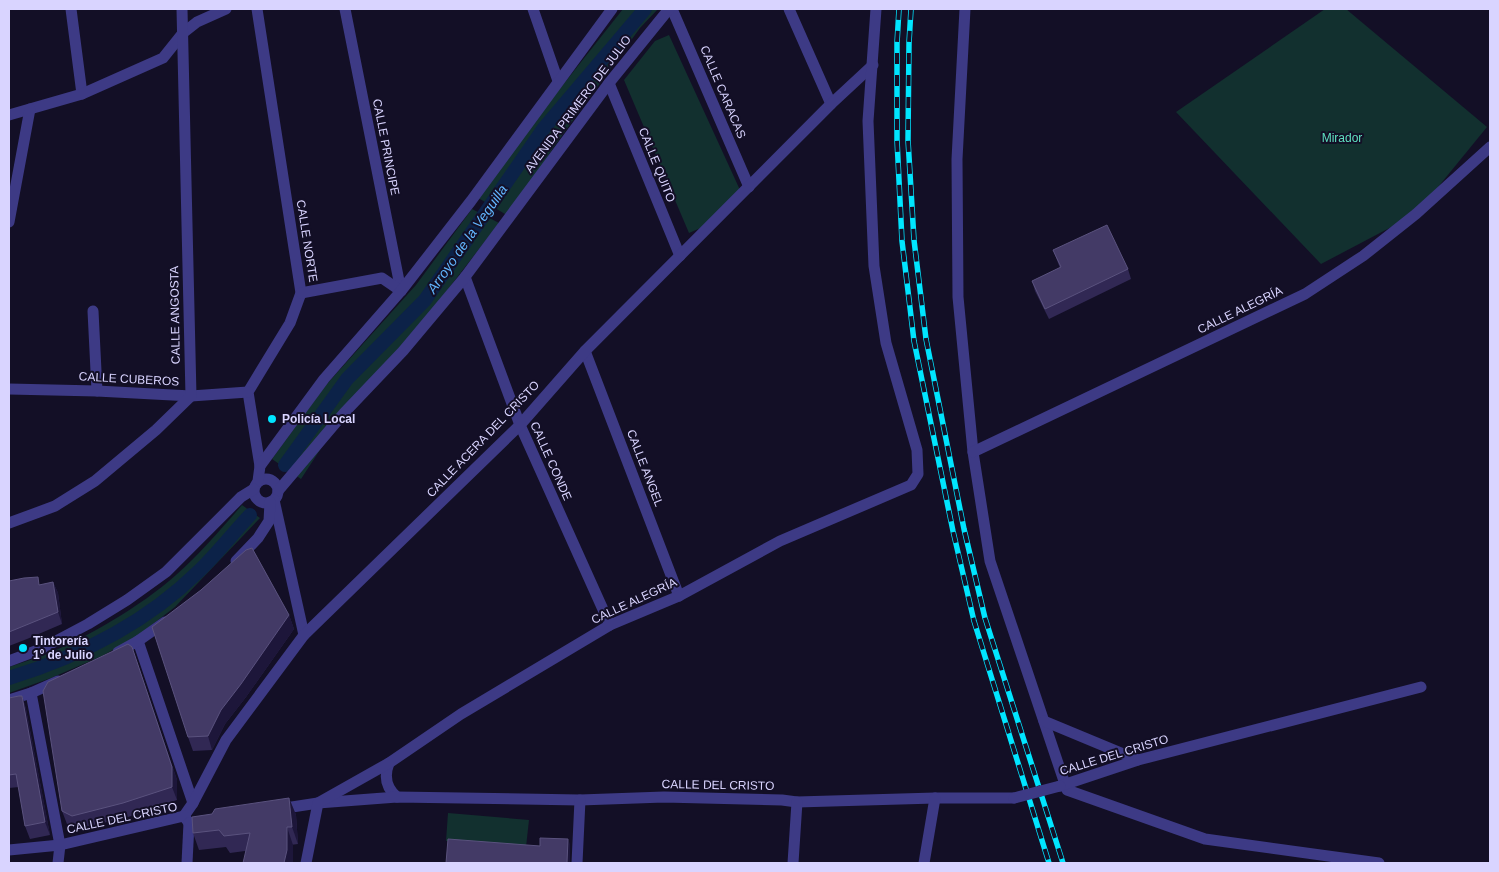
<svg xmlns="http://www.w3.org/2000/svg" width="1499" height="872" font-family="Arial,sans-serif">
<rect width="100%" height="100%" fill="#130f26"/>
<!-- green -->
<g fill="#12302f">
<path d="M623,9h35l-18,19 -87,120 -43,69 -35,-21z"/>
<path d="M1325,9h21l141,118 -71,87 -95,50 -145,-152z"/>
<path d="M669,35l71,155 -35,36 -16,7 -65,-153 31,-39z"/>
<path d="M472,209l27,14 -61,79 -94,111 -43,66 -29,-20 54,-74 90,-100z"/>
<path d="M242,505l18,13 -85,89 -39,30 -34,19 -51,22 -42,15v-26c11,-4 22,-7 33,-11 44,-18 98,-49 134,-81 24,-21 45,-46 66,-70z"/>
<path d="M448,813l81,7 -3,27 -80,-6z"/>
</g>
<g fill="none" stroke-linecap="round" stroke-linejoin="round">
<!-- canal -->
<g stroke="#0c2248" stroke-width="14">
<path d="M285,465l62,-86 78,-79 119,-172 101,-119"/>
<path d="M9,678c69,-21 137,-55 190,-107 18,-17 34,-38 51,-56"/>
</g>
<!-- street -->
<g stroke="#3d3a85" stroke-width="11">
<path d="M71,9l11,85"/>
<path d="M257,9l44,284 -11,30 -42,69 12,74"/>
<path d="M345,9l56,282"/>
<path d="M533,9l25,72"/>
<path d="M672,9l77,178"/>
<path d="M789,9l42,95"/>
<path d="M965,9l-8,150 1,138 15,155 17,109 77,229 138,49 174,24"/>
<path d="M609,83l71,173"/>
<path d="M9,115l73,-21 81,-36 20,-25 14,-11 29,-13"/>
<path d="M9,222l21,-113"/>
<path d="M465,277l55,148 90,200"/>
<path d="M301,293l81,-15 19,13"/>
<path d="M93,311l4,80"/>
<path d="M585,351l94,245"/>
<path d="M9,389l88,2 94,5 57,-4"/>
<path d="M973,452l332,-158 58,-38 53,-42 74,-67"/>
<circle cx="266" cy="491" r="12"/>
<path d="M258,481l2,-15 64,-87 77,-88 70,-90 141,-192"/>
<path d="M278,491l66,-78 59,-62 62,-74 144,-194 60,-74"/>
<path d="M274,500l30,135"/>
<path d="M9,523l46,-17 40,-25 61,-51 35,-34 -9,-387"/>
<path d="M236,561l22,-23 11,-17 1,-19"/>
<path d="M138,641l55,162"/>
<path d="M118,652l20,-11 27,-19"/>
<path d="M9,661l32,-12 47,-25 39,-24 39,-28 75,-75 13,-8"/>
<path d="M31,693l29,152 -2,18"/>
<path d="M9,700l22,-7 27,-12"/>
<path d="M1044,721l94,39"/>
<path d="M389,763c-5,13 -3,25 8,34"/>
<path d="M1060,786l78,-26 283,-73"/>
<path d="M279,809l39,-6 79,-6 183,3 84,-3 118,3 15,2 138,-4h79"/>
<path d="M184,816l9,-13 33,-63 78,-105 216,-210 65,-74 246,-247 42,-39"/>
<path d="M9,850l51,-5 124,-29 5,7 18,-2"/>
<path d="M187,863l2,-40"/>
<path d="M306,863l12,-60 71,-40 72,-49 149,-89 69,-29 101,-55 131,-56 7,-11 -1,-24 -31,-107 -12,-77 -6,-145 8,-112"/>
<path d="M577,863l3,-63"/>
<path d="M793,863l4,-61"/>
<path d="M924,863l11,-65"/>
</g>
<defs>
<g id="rail">
<path d="M899,9l-2,34v97l5,101 12,100 39,190 21,90 75,242"/>
<path d="M911,9l-2,34 -1,97 6,100 12,99 38,190 21,89 78,245"/>
</g>
</defs>
<!-- rail casing -->
<use href="#rail" stroke="#00e5ff" stroke-width="5.5"/>
<!-- rail -->
<use href="#rail" stroke="#130f26" stroke-width="4" stroke-dasharray="11" stroke-linecap="butt"/>
<!-- street-bridge -->
<path stroke="#3d3a85" stroke-width="11" d="M1014,798l46,-12"/>
</g>
<!-- wall -->
<g fill="#312854">
<path d="M1053,250l75,19 3,10 -82,40 -14,-28 -3,-10 28,-13z"/>
<path d="M9,581l32,4 12,-3 5,11 4,31 -35,15 -18,7z"/>
<path d="M289,615l5,14 -48,68 -21,27 -13,26 -19,1 -5,-14z"/>
<path d="M132,647l45,133v20l-49,17 -51,12 -10,-5 -5,-13z"/>
<path d="M22,696l4,13 24,126 -20,4 -5,-13 -6,-39 -10,1v-90z"/>
<path d="M289,798l7,17 2,29 -68,9 -4,-6 -27,3 -6,-17 19,-19z"/>
</g>
<!-- shaded-wall -->
<g fill="#1d163a">
<path d="M53,582l5,11 4,31 -4,-12z"/>
<path d="M289,615l5,14 -48,68 -21,27 -13,26 -4,-14 13,-26z"/>
<path d="M132,647l45,133v20l-5,-13z"/>
<path d="M22,696l4,13 24,126 -5,-13z"/>
<path d="M289,798l7,17 2,29 -6,-17z"/>
<path d="M287,827l6,18v18h-9z"/>
<path d="M568,839l2,5v19h-3z"/>
</g>
<!-- building -->
<g fill="#433a66" stroke="#5a527e">
<path d="M1107,225l21,44 -83,40 -13,-28 29,-14 -8,-17z"/>
<path d="M252,548l37,67 -48,69 -20,26 -13,26 -20,1 -36,-110 49,-37 45,-40z"/>
<path d="M38,577l1,8 14,-3 5,30 -49,20v-51l15,-3z"/>
<path d="M128,644l4,3 40,120v20l-49,16 -51,13 -10,-5 -19,-120 5,-9z"/>
<path d="M19,696h3l23,126 -20,4 -9,-52 -7,1v-77z"/>
<path d="M289,798l3,29h-5v23l-3,13h-41l7,-30 -26,3 -5,-6 -26,3 -1,-16 20,-3 3,-5z"/>
<path d="M540,838l28,1 -1,24h-121l2,-24 92,7z"/>
</g>
<!-- markers -->
<g fill="#00e5ff" stroke="#130f26" stroke-width="2">
<circle cx="272" cy="419" r="5"/>
<circle cx="23" cy="648" r="5"/>
</g>
<g text-anchor="middle" dominant-baseline="central" stroke-width="4" stroke-linejoin="round" paint-order="stroke">
<!-- street labels -->
<g font-size="12" fill="#d9d4ff" stroke="#130f26">
<text transform="translate(723 92) rotate(67)">CALLE CARACAS</text>
<text transform="translate(578 104) rotate(-53)">AVENIDA PRIMERO DE JULIO</text>
<text transform="translate(386 147) rotate(79)">CALLE PRINCIPE</text>
<text transform="translate(657 165) rotate(68)">CALLE QUITO</text>
<text transform="translate(307 241) rotate(81)">CALLE NORTE</text>
<text transform="translate(1240 310) rotate(-26)">CALLE ALEGRÍA</text>
<text transform="translate(175 315) rotate(-91)">CALLE ANGOSTA</text>
<text transform="translate(129 379) rotate(3)">CALLE CUBEROS</text>
<text transform="translate(483 439) rotate(-46)">CALLE ACERA DEL CRISTO</text>
<text transform="translate(551 461) rotate(66)">CALLE CONDE</text>
<text transform="translate(645 468) rotate(69)">CALLE ANGEL</text>
<text transform="translate(634 601) rotate(-25)">CALLE ALEGRÍA</text>
<text transform="translate(1114 755) rotate(-17)">CALLE DEL CRISTO</text>
<text transform="translate(718 785) rotate(1)">CALLE DEL CRISTO</text>
<text transform="translate(122 818) rotate(-12)">CALLE DEL CRISTO</text>
</g>
<!-- park labels -->
<g font-size="12" fill="#5fe0c0" stroke="#130f26">
<text x="1342" y="138">Mirador</text>
</g>
<!-- poi labels -->
<g font-size="12" font-weight="bold" fill="#d9d4ff" stroke="#130f26" text-anchor="start">
<text x="282" y="419">Policía Local</text>
<text x="33" y="641">Tintorería<tspan x="33" dy="14">1º de Julio</tspan></text>
</g>
<!-- water labels -->
<g font-size="14" font-style="italic" fill="#62b6ff" stroke="#130f26">
<text transform="translate(467 239) rotate(-55)">Arroyo de la Veguilla</text>
</g>
</g>
<!-- border -->
<rect width="1499" height="872" fill="none" stroke="#d9d4ff" stroke-width="20"/>
</svg>
